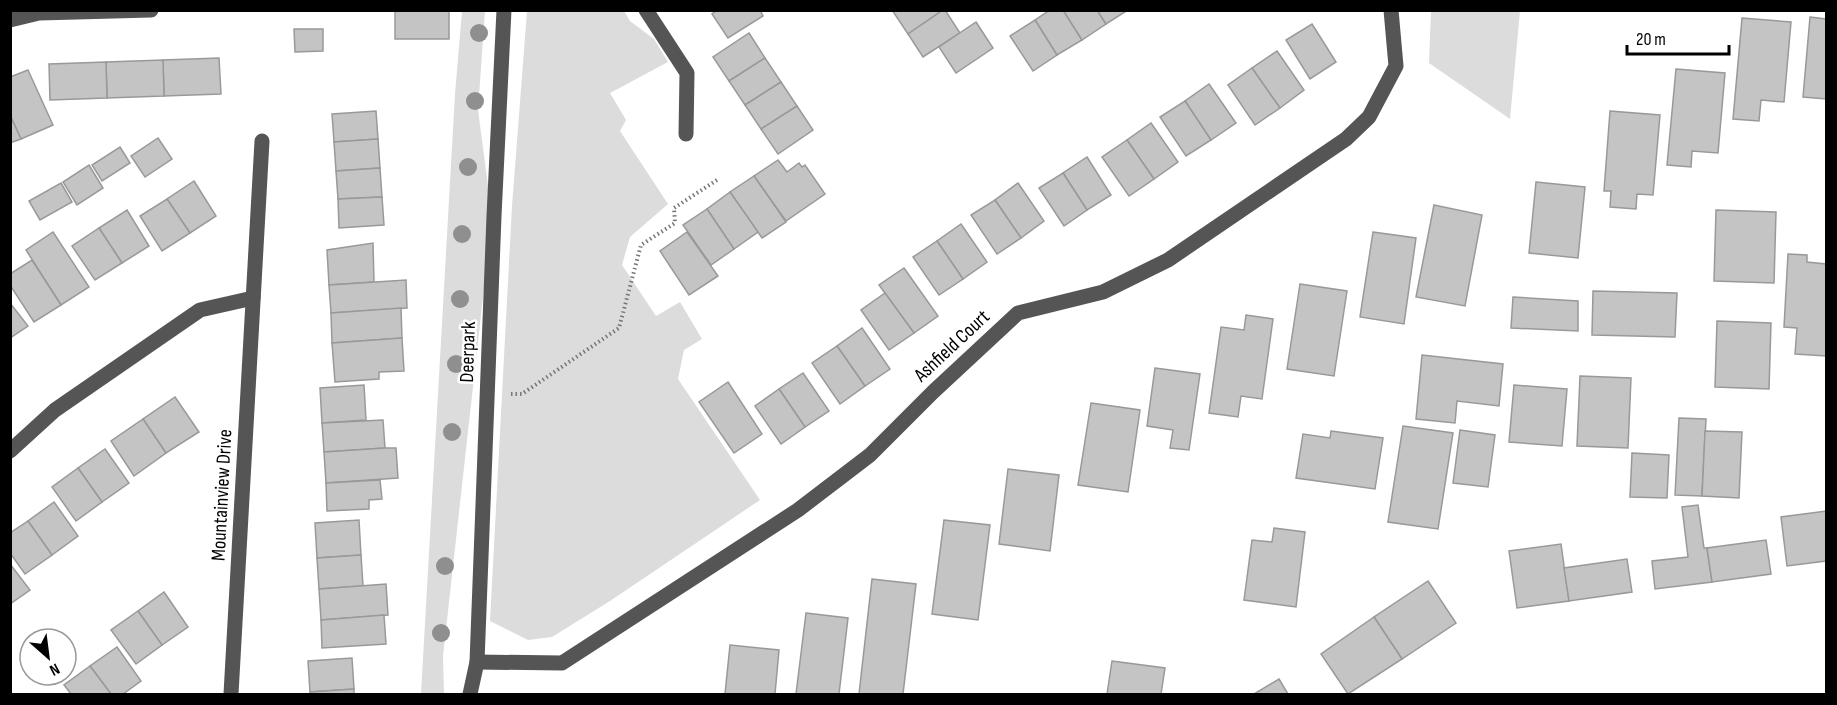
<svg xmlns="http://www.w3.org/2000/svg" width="1837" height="705" font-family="'Sofia Sans Condensed',sans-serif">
<rect width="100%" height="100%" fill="#fff"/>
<!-- green -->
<g fill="#dcdcdc">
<path d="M462,11h23l-7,99 14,106 -49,440 1,38h-23l34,-600z"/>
<path d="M527,11h97l6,10 24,18 14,23 -58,31 16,27 -6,11 48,73 -38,33 -8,28 34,51 24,-14 22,37 -18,11 -6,29 82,121 -150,101 -58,36 -24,3 -38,-19 22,-415z"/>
<path d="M1431,11h89l-10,108 -81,-56z"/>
</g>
<!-- building -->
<g fill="#c4c4c4" stroke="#999" stroke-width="1.5">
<rect x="395" y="10" width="54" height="29"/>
<path d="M717,10h43l3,6 -35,22 -16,-24z"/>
<path d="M892,10h51l-35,24z"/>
<path d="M943,10h2l15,23 -37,24 -15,-23z"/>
<path d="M1050,10h13l19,30 -25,15 -22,-35z"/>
<path d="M1063,10h34l9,14 -24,16z"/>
<path d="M1097,10h31l-22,14z"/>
<path d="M1810,17l16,2v80l-23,-2z"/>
<path d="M1742,18l49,4 -7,80 -23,-2 -2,21 -26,-2z"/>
<path d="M1035,20l22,35 -24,16 -23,-35z"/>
<path d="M976,22l17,26 -37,25 -17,-26z"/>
<path d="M1312,24l24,38 -26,17 -24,-39z"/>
<path d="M294,29h29v22l-28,1z"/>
<path d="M749,33l16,25 -36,23 -16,-24z"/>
<path d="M1277,51l27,39 -24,18 -28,-40z"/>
<path d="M219,58l2,36 -57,2 -1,-36z"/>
<path d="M765,58l16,24 -36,23 -16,-24z"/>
<path d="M163,60l1,36 -57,2 -1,-36z"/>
<path d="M106,62l1,36 -57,2 -1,-36z"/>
<path d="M1252,68l28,40 -25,17 -27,-40z"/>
<path d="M1676,69l49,4 -7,80 -26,-2 -1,16 -24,-2z"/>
<path d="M28,70l25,55 -32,14 -11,-24v-38z"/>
<path d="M781,82l16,24 -36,23 -16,-24z"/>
<path d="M1209,84l27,39 -25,17 -26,-39z"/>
<path d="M1185,101l26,39 -25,16 -26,-39z"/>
<path d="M797,106l16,24 -35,24 -17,-25z"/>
<path d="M376,111l2,28 -44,3 -2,-28z"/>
<path d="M1610,111l50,4 -7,80 -16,-1 -1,15 -26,-2 1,-16h-7z"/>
<path d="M10,115l11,24 -11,4z"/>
<path d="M1151,123l27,39 -24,17 -27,-39z"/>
<path d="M158,138l14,21 -27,18 -14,-21z"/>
<path d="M378,139l2,29 -44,3 -2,-29z"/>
<path d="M1127,140l27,39 -25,17 -27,-39z"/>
<path d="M120,147l10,16 -28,18 -10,-16z"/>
<path d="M1087,157l24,38 -24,15 -24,-37z"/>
<path d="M778,160l9,12 12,-9 3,4 3,-2 20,29 -39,27 -32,-45z"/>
<path d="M89,165l14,23 -26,17 -14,-23z"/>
<path d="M380,168l2,29 -44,2 -2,-28z"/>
<path d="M1063,173l24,37 -23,16 -25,-38z"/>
<path d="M754,176l32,46 -24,16 -32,-46z"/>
<path d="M194,181l22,35 -26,17 -23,-34z"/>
<path d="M1536,182l49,5 -7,71 -49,-5z"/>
<path d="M61,183l11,19 -32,18 -11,-19z"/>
<path d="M1018,183l26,38 -23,17 -26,-38z"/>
<path d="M730,192l28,40 -24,17 -27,-40z"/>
<path d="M382,197l2,28 -45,3 -1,-29z"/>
<path d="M167,199l23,34 -28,18 -22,-35z"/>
<path d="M995,200l26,38 -24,16 -26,-39z"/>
<path d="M1434,205l48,10 -17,91 -49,-9z"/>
<path d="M707,209l27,40 -23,16 -28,-40z"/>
<path d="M127,210l22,36 -27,17 -23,-35z"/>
<path d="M1716,210l60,2 -2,71 -60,-2z"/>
<path d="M961,224l26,38 -24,17 -26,-38z"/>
<path d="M99,228l23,35 -27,17 -23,-34z"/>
<path d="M53,232l36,55 -28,18 -35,-55z"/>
<path d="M687,232l31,44 -29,19 -29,-44z"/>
<path d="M1373,232l43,6 -12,86 -44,-7z"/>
<path d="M937,241l26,38 -24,16 -26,-38z"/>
<path d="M373,243l1,39 -45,3 -2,-35z"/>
<path d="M1788,254l19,1v7l19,2v92l-31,-2 2,-26 -13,-1z"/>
<path d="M32,260l29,45 -27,17 -24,-37v-11z"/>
<path d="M904,268l34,48 -24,17 -35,-48z"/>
<path d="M406,280l1,28 -76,5 -2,-28z"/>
<path d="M1300,284l47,7 -13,85 -47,-7z"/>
<path d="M1593,291l84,2 -2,44 -83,-2z"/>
<path d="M885,293l29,40 -25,17 -28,-40z"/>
<path d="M1513,297l65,4v30l-67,-3z"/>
<path d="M10,303l18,23 -18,12z"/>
<path d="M401,308l1,30 -70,5 -1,-30z"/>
<path d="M1246,315l27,4 -11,80 -21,-3 -3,21 -29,-4 12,-86 23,3z"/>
<path d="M1717,321l54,2 -2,66 -54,-2z"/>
<path d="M862,328l28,41 -25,17 -28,-40z"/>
<path d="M402,338l2,33 -25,1v7l-44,3 -3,-39z"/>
<path d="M837,346l28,40 -25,18 -28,-41z"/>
<path d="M1422,355l81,9 -4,42 -42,-5 -2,22 -39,-4z"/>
<path d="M1155,368l45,6 -11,76 -19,-2 3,-18 -26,-4z"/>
<path d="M803,373l26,38 -24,16 -26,-38z"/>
<path d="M1580,376l51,2 -3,70 -51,-2z"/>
<path d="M728,382l34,52 -28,19 -35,-51z"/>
<path d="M364,385l2,35 -44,3 -2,-35z"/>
<path d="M1514,385l53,4 -5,57 -53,-4z"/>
<path d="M779,389l26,38 -24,17 -26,-38z"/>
<path d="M175,397l24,35 -33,21 -23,-34z"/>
<path d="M1091,403l49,7 -12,82 -50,-7z"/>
<path d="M1679,418l27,1 -4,77 -27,-1z"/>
<path d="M143,419l23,34 -32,23 -23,-35z"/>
<path d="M383,420l2,28 -61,4 -2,-29z"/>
<path d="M1403,426l50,7 -15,96 -50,-7z"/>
<path d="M1460,430l35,5 -7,52 -35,-4z"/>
<path d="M1331,431l52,7 -8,51 -79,-11 7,-44 27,4z"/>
<path d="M1705,431l37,1 -3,66 -37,-2z"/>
<path d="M385,448h11l2,30 -72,5 -2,-31z"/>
<path d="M105,449l24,34 -27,19 -24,-34z"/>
<path d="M1632,453l37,2 -2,43 -37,-1z"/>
<path d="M78,468l24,34 -26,19 -24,-34z"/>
<path d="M1008,469l51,6 -9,76 -51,-7z"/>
<path d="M380,480l2,19 -13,1v9l-42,2 -1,-28z"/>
<path d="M54,502l24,34 -26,19 -24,-34z"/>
<path d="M1698,505l6,43h3l5,34 -57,7 -3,-28 36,-4 -6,-50z"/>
<path d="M1826,511v50l-39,5 -6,-49z"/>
<path d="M359,520l2,35 -44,3 -2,-35z"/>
<path d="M944,520l46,5 -12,95 -46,-6z"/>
<path d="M28,521l24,34 -27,19 -15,-21v-20z"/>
<path d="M1274,528l31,4 -9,75 -52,-7 8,-60 20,2z"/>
<path d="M1766,540l5,34 -59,8 -5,-34z"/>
<path d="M1561,544l8,57 -52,7 -8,-57z"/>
<path d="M361,555l2,31 -44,3 -2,-31z"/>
<path d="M1627,559l5,33 -63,9 -5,-33z"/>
<path d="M10,564l20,26 -20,14z"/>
<path d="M872,579l44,5 -13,110h-44z"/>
<path d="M1428,581l28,42 -54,36 -28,-42z"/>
<path d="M386,584l2,31 -67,5 -2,-31z"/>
<path d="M164,592l24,35 -26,18 -24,-34z"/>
<path d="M138,611l24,34 -26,19 -25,-34z"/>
<path d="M806,613l42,5 -9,76h-43z"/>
<path d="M384,615l2,29 -64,4 -1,-28z"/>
<path d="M1374,617l28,42 -54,35 -27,-40z"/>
<path d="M730,645l49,5 -4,44h-50z"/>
<path d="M117,647l24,34 -18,13h-12l-21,-28z"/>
<path d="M352,658l2,31 -44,3 -2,-31z"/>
<path d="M1112,661l53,7 -4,26h-54z"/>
<path d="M90,666l21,28h-40l-7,-9z"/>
<path d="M1279,679l9,15h-34z"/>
<path d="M354,689v5h-44v-2z"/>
</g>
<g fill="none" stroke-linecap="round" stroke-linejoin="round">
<!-- path -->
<path stroke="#777" stroke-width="4" stroke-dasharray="1.5 3" stroke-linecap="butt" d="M511,394h11l97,-66 22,-83 34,-22 -1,-15 43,-28"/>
<!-- minor -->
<g stroke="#555" stroke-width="15">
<path d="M646,10l41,63 -1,61"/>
<path d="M10,20l29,-7 112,-3"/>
<path d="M10,451l45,-41 145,-100 53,-12"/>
<path d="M477,662l85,1 236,-153 72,-55 63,-63 85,-79 85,-21 65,-32 178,-121 23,-22 27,-51 -5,-56"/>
<path d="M231,694l31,-553"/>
<path d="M470,694l7,-32 17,-446 10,-206"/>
</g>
</g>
<!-- trees -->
<g fill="#8f8f8f">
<circle cx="479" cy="33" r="9"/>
<circle cx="475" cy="101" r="9"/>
<circle cx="468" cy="167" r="9"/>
<circle cx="462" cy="234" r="9"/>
<circle cx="460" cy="299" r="9"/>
<circle cx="456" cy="364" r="9"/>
<circle cx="452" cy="432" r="9"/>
<circle cx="445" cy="566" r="9"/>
<circle cx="441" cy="633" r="9"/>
</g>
<g text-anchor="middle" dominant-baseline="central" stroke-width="5" stroke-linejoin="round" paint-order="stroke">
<!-- street labels -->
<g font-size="20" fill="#000" stroke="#fff">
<text transform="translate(952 346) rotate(-43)">Ashfield Court</text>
<text transform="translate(468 352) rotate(-88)">Deerpark</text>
<text transform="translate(222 495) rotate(-87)">Mountainview Drive</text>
</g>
</g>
<!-- border -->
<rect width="1837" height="705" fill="none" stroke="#000000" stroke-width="24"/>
<!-- north arrow -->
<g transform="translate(48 657) rotate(152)"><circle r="28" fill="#ffffff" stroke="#999999" stroke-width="1.5"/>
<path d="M0-4.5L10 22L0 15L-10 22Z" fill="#000000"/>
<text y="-9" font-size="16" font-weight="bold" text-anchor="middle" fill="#000000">N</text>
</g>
<!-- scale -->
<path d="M1627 45v9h102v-9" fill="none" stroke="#000000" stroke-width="3"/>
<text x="1636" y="45" font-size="18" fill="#000000" stroke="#ffffff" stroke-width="4.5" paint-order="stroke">20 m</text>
</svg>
